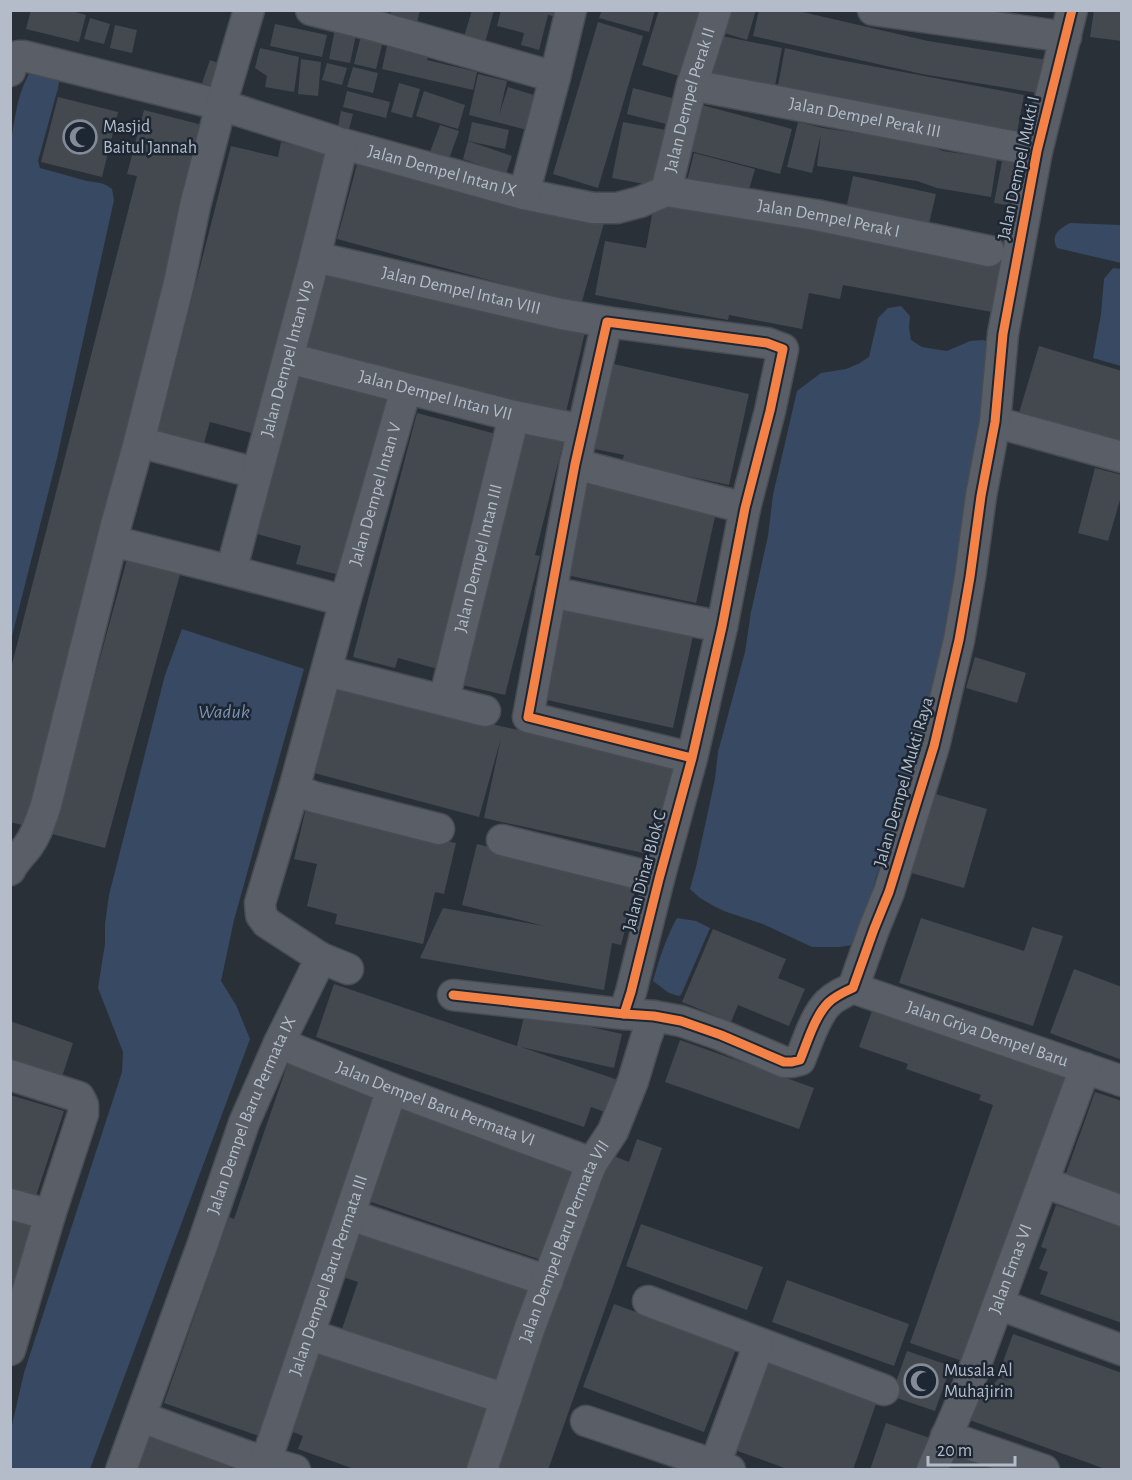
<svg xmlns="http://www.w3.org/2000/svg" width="1132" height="1480" font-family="'Alegreya Sans',sans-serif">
<rect width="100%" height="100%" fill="#2a3038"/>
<!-- water -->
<g fill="#384963">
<path d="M33,68l27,8 -2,12 -20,73 2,7 47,13 13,2 6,2 6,4 2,11 -57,258 -46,182 -1,-493c5,-27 7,-57 23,-79z"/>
<path d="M1070,223l51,2v38l-64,-15c-7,-13 2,-19 13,-25z"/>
<path d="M1113,268l8,1v97l-28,-8 8,-44 3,-35z"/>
<path d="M901,306l9,10 -1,12 2,12 11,7 25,4 23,-10 13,-1 11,3 -57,369 -39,93 -12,42 -10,30 -15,57 -9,11 -13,2h-27l-49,-23 -39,-13 -12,-6 -12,-7 -10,-9 6,-22 19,-88 3,-27 27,-100 6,-40 17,-76 5,-41 24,-104 24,-18 25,-4 12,-5 11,-7 9,-39 10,-10z"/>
<path d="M182,629l122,40 -70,251 -13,61 15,24 14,34 -160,430h-79v-40l13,-56 98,-301 1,-20 -25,-64 7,-44v-20l4,-29 56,-220z"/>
<path d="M677,918l19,3 14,7 -29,67 -2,1 -10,-3 -16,-12c6,-22 13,-43 24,-63z"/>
</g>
<!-- building -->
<g fill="#444950">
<path d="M31,10h37l18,5 -7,27 -53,-13z"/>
<path d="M392,10h28l-3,13 -28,-5z"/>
<path d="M472,10h22l-9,33 -21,-6z"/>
<path d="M501,10h66l-2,9 -17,-4 -9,35 -18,-5 3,-12 -27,-7z"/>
<path d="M602,10h53l-6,22 -50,-14z"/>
<path d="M659,10h40l-20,66 -37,-11z"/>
<path d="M724,10h32l-9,30 -29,-9z"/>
<path d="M759,10h35l134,31 120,19 -5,34 -121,-20 -169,-38z"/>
<path d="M1094,10h28v31l-32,-4z"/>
<path d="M90,18l20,6 -6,20 -20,-5z"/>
<path d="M598,22l45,14 -45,152 -45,-14z"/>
<path d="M275,24l52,11 -5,22 -52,-11z"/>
<path d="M115,25l22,5 -5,23 -22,-5z"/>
<path d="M335,29l21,6 -6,28 -21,-4z"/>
<path d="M717,35l65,13 -8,43 -65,-13z"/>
<path d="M361,36l22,5 -7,28 -22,-5z"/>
<path d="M388,41l21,5 -1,6 20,5 -1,3 50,12 -4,18 -91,-21z"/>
<path d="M260,48l39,9 -5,35 -29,-5 2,-11 -12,-8z"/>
<path d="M785,48l39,9 200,38 -8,43 -239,-47z"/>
<path d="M301,59l20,3 -3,34 -20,-2z"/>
<path d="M210,60l14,5 -8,23 -14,-5z"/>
<path d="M327,63l20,5 -5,17 -20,-5z"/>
<path d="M353,67l25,6 -5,20 -26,-6z"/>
<path d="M478,74l29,7 -8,34 9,-28 29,9 -10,34 -58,-15z"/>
<path d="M399,83l21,6 -8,29 -21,-6z"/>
<path d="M633,88l43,11 -6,26 -43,-11z"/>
<path d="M347,91l43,11 -4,16 -43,-11z"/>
<path d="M424,91l41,14 -7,24 -42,-13z"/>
<path d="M58,97l60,15 -16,65 -61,-15z"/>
<path d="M698,104l94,25 -12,45 -94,-24z"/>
<path d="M144,110l66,17 -179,700 -21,-5v-150l127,-496 -10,-2z"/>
<path d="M341,111l12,3 -4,15 -11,-2z"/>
<path d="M472,122l37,8 -4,19 -37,-8z"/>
<path d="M623,122l43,8 -11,56 -43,-8z"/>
<path d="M798,122l25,6 99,15 21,8 54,8 -6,38 -54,-9 -20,-7 -100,-15 4,-32 -9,39 -25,-6z"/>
<path d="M440,125l19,6 -10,28 -19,-7z"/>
<path d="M468,141l44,15 -6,18 -43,-15z"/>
<path d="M281,142l46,11 -72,281 -45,-12 -6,21 -46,-12 73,-285 47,11z"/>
<path d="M694,153l61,16 -9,31 -60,-15z"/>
<path d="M359,157l245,66 -23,82 -244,-66z"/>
<path d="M1002,161l28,5 -8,41 -28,-4z"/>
<path d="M853,176l83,18 -9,38 -82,-18z"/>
<path d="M654,204l49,9 1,-9 309,57 -10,53 -160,-29 -3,14 -31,-6 -7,36 -73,-14 -1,5 -133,-25 10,-54 41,7z"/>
<path d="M326,265l260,63 -20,84 -260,-63z"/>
<path d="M1039,346l83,25v73l-103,-31z"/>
<path d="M609,363l140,31 -20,91 -107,-23 2,-7 -34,-7z"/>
<path d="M301,371l87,24 -48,180 -44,-11 5,-18 -44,-12z"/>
<path d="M417,413l83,22 -62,234 -40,-11 -3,10 -42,-11z"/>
<path d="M524,425l41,10 -30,120 5,1 -35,139 -47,-11z"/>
<path d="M1095,468l27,7v18l-14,48 -30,-8z"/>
<path d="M583,483l133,29 -20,91 -134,-29z"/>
<path d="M129,552l53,15 -77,281 -53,-14z"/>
<path d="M558,607l135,29 -20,92 -135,-30z"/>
<path d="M975,657l51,16 -9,30 -51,-15z"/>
<path d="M339,683l165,44 170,37 -10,46 -5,-2 -11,46 -164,-36 17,-80 -22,79 -165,-44z"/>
<path d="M932,793l55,16 -23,79 -56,-16z"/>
<path d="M306,808l150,35 -12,51 -9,-2 -12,52 -88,-20 2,-10 -30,-8 10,-42 -23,-5z"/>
<path d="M477,844l160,40 -16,61 -9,-2 -8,47 -184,-32 23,-50 101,18 -82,-21z"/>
<path d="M921,918l103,33 8,-24 31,9 -30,90 -134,-43z"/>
<path d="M713,929l73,30 -8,19 27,11 -16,37 -51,-21 -7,17 -49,-20z"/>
<path d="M1074,969l48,18v73l-72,-27z"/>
<path d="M334,984l183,62 8,-34 97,22 -8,34 -93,-21 103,35 -11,33 -22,-8 -7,20 -268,-90z"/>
<path d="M873,1008l198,69 -106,285 -55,-19 83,-238 -14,-5 2,-5 -75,-26 2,-5 -49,-17z"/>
<path d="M10,1021l63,22 -13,40 -50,-16z"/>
<path d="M680,1040l134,48 -15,41 -134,-47z"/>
<path d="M289,1060l92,32 -119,345 -98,-34 65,-186 5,2z"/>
<path d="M1095,1092l27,9v96l-57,-21z"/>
<path d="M10,1095l54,16 -29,88 -25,-8z"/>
<path d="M400,1107l176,59 -32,95 -176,-60z"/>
<path d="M637,1139l25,9 -114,322h-57l104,-296 9,3 7,-22 18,7z"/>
<path d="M1056,1205l66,23v95l-82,-29 8,-22 -9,-3 8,-20 -6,-2z"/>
<path d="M10,1218l23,7 -22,67h-1z"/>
<path d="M641,1224l122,43 -16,43 -121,-44z"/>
<path d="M360,1229l172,58 -32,95 -158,-53 16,-47 -15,-5z"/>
<path d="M787,1280l122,44 -15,42 -122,-44z"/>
<path d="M614,1304l122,45 -32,83 -121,-45z"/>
<path d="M1013,1334l109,39v97h-14l-144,-52 35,-40 11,4 -12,-6z"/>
<path d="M316,1350l174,59 -21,61h-112l-59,-21 5,-13 -15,-6z"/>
<path d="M907,1351l44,15 -16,45 -44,-15z"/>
<path d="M765,1355l114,40 -26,75h-63l-58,-21z"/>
<path d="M886,1423l44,15 -11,32h-49z"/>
<path d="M151,1430l82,28 -4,12h-91z"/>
<path d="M949,1449l59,21h-66z"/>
</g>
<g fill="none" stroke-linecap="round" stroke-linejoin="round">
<defs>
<g id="minor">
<path d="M311,10l68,17 176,50"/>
<path d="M873,10l193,27"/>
<path id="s1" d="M10,71l4,-13 4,-2h6l197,49 122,39 181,50 69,14h24l23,-6 26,-11"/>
<path id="s2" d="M692,85l345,66"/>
<path id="s3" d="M666,191l150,24 173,36"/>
<path id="s4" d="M666,191l26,-106 24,-75"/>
<path d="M524,194l31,-117 16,-67"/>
<path id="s5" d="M315,257l246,57 46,8"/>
<path id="s6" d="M288,358l226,58 69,14"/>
<path d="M995,422l127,35"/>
<path d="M139,442l117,31"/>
<path d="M575,464l170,44"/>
<path d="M112,541l119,30 114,30 -51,188 -34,114 1,12 6,8 54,35 27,11"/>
<path id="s7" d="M231,571l84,-314 28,-113"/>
<path d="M551,592l171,35"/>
<path id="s8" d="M345,601l61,-212"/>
<path d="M327,671l158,40"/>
<path id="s9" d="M444,700l70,-284"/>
<path d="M294,789l20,8 125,32"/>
<path d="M502,840l157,39"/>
<path d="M10,870c5,-10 12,-16 18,-24 9,-12 13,-27 18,-41l70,-280 23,-83 40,-159 16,-77 26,-101 28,-95"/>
<path id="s10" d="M853,988l269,93"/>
<path d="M453,995l171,19 30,2 27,5 40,14 63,27h8l8,-2c7,-17 15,-44 28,-57 7,-7 16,-11 25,-15l21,-59 15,-37 45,-146 25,-106 11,-63 11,-81 14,-74 8,-88 34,-183 35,-141"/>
<path d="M624,1014l7,-22 28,-113 33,-121 30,-131 23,-119 25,-97 13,-62 -16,-6 -160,-21 -32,142 -47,253 164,41"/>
<path id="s11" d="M279,1043l113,46 200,74"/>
<path d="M10,1075l69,22 4,8v9l-33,101 -40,135"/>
<path d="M1043,1182l79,29"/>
<path d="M10,1204l40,11"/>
<path d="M350,1215l198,66"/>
<path d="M648,1301l236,89"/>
<path d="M998,1304l124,46"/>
<path d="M310,1335l196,64"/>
<path d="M141,1417l106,39 48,14"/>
<path d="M586,1421l144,49"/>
<path d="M946,1436l98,34"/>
<path id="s12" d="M266,1461l126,-372"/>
<path id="s13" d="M121,1470l81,-224 42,-123 35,-80 42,-85"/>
<path id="s14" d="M482,1470l47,-140 58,-155 5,-12 21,-32 20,-50 13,-43 8,-22"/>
<path d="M713,1470l46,-126"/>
<path id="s15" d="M932,1470l34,-79 119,-323"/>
</g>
</defs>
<!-- minor casing -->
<use href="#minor" stroke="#484c53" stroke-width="33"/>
<!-- minor -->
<use href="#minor" stroke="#5a5e66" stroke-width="30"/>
<defs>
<g id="cycleway">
<path d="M453,995l171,19 30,2 27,5 40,14 63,27h8l8,-2c7,-17 15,-44 28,-57 7,-7 16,-11 25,-15l21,-59 15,-37 45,-146 25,-106 11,-63 11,-81 14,-74 8,-88 34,-183 35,-141"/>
<path d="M624,1014l7,-22 28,-113 33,-121 30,-131 23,-119 25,-97 13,-62 -16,-6 -160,-21 -32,142 -47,253 164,41"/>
</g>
</defs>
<!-- cycleway casing -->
<use href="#cycleway" stroke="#1d2633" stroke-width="13"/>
<!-- cycleway -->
<use href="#cycleway" stroke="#f48246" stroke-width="9"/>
</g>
<!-- icons -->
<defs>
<symbol id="mosque-ring" viewBox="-11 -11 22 22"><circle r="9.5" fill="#1d2633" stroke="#848b96" stroke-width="1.5"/><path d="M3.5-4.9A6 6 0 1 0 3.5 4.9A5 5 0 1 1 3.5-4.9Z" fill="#848b96"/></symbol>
</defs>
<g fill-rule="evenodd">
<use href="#mosque-ring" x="61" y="118" width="38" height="38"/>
<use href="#mosque-ring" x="902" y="1362" width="38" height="38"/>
</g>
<g text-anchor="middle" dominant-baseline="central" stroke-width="5" stroke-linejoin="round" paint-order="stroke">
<!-- street labels -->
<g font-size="18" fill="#b4bcc9" stroke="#1d2633">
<text stroke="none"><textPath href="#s4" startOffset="94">Jalan Dempel Perak II</textPath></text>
<text stroke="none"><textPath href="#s2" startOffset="176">Jalan Dempel Perak III</textPath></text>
<text transform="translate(1019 168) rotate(-78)">Jalan Dempel Mukti I</text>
<text stroke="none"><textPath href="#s1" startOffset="458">Jalan Dempel Intan IX</textPath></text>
<text stroke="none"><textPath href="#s3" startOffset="165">Jalan Dempel Perak I</textPath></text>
<text stroke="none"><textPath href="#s5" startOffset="150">Jalan Dempel Intan VIII</textPath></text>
<text stroke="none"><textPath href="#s7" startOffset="220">Jalan Dempel Intan VI9</textPath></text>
<text stroke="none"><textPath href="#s6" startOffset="152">Jalan Dempel Intan VII</textPath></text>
<text stroke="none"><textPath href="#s8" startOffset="111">Jalan Dempel Intan V</textPath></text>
<text stroke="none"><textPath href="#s9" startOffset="146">Jalan Dempel Intan III</textPath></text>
<text transform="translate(904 782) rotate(-74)">Jalan Dempel Mukti Raya</text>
<text transform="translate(645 871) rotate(-75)">Jalan Dinar Blok C</text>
<text stroke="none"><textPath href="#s10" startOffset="142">Jalan Griya Dempel Baru</textPath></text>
<text stroke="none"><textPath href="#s11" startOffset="168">Jalan Dempel Baru Permata VI</textPath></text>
<text stroke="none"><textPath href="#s13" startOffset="378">Jalan Dempel Baru Permata IX</textPath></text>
<text stroke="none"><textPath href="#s14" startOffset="243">Jalan Dempel Baru Permata VII</textPath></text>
<text stroke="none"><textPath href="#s15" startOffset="216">Jalan Emas VI</textPath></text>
<text stroke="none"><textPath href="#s12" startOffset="196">Jalan Dempel Baru Permata III</textPath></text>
</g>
<!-- poi labels -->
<g font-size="18" fill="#b4bcc9" stroke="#1d2633" text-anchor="start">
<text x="103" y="127">Masjid<tspan x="103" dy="21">Baitul Jannah</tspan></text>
<text x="944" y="1371">Musala Al<tspan x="944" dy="21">Muhajirin</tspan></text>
</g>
<!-- water labels -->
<g font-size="20" font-style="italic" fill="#7c92b1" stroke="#1d2633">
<text x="224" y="712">Waduk</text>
</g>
</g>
<!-- border -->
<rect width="1132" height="1480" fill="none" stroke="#b4bcc9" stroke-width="24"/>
<!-- scale -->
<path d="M928 1456v9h87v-9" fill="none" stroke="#b4bcc9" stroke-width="3"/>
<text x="937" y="1456" font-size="18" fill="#b4bcc9" stroke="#1d2633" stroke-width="4.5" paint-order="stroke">20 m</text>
</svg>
